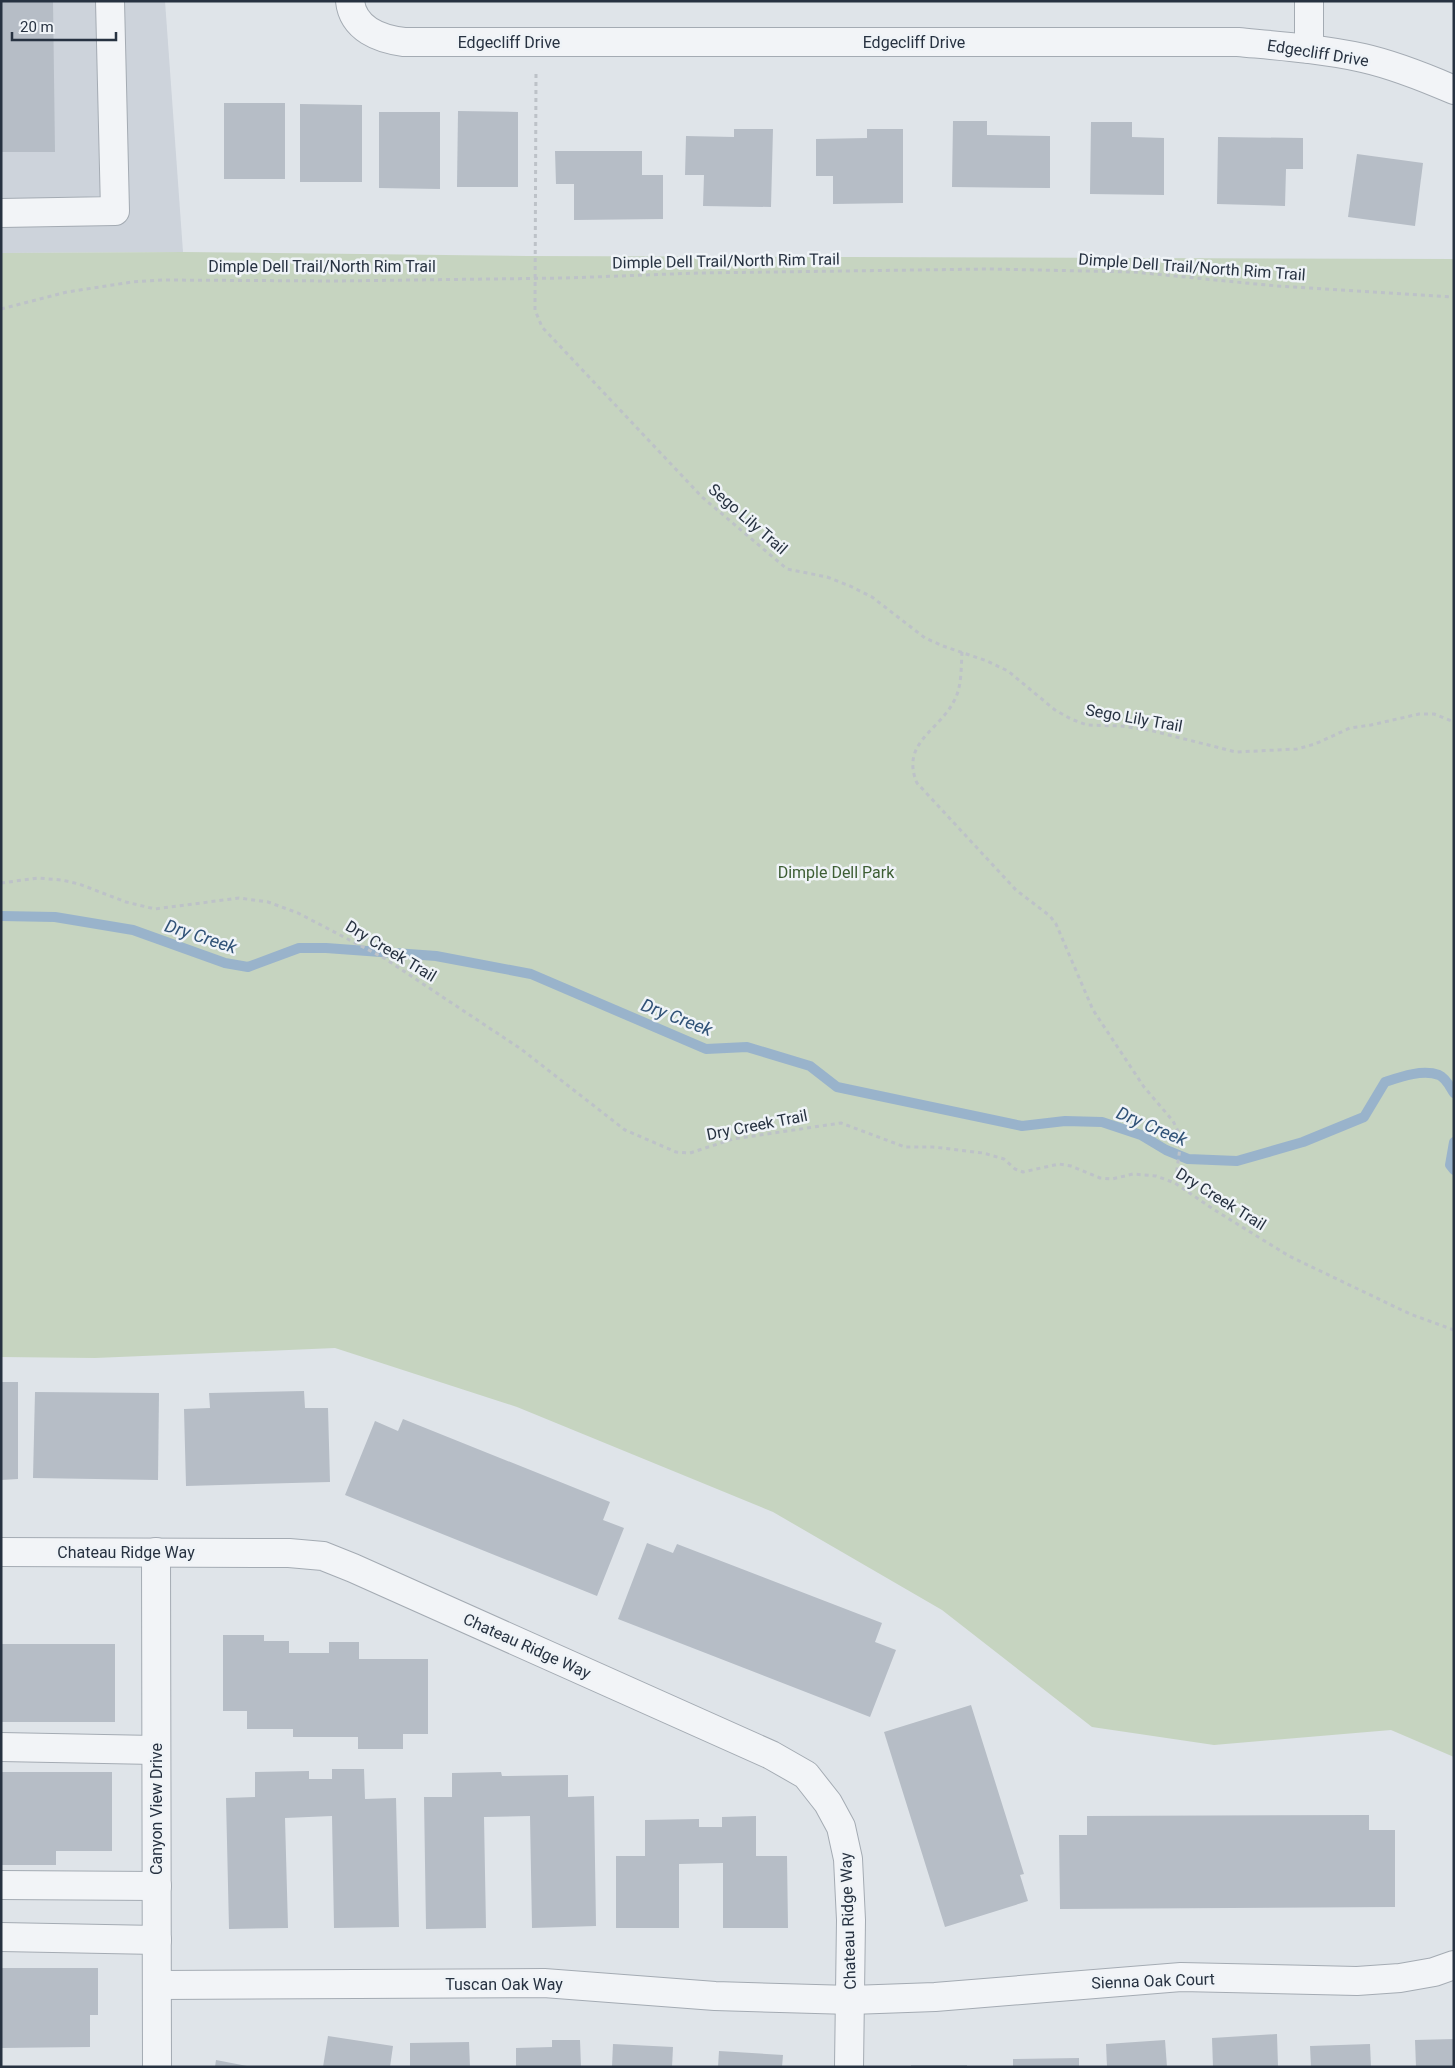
<svg xmlns="http://www.w3.org/2000/svg" width="1455" height="2068" font-family="Roboto,sans-serif">
<rect width="100%" height="100%" fill="#dfe4e9"/>
<!-- built -->
<path fill="#cdd3db" d="M1,1h164l18,251 -182,1z"/>
<!-- green -->
<path fill="#c6d4c0" d="M183,252l344,4 927,3v1498l-63,-27 -177,15 -122,-18 -150,-117 -169,-98 -256,-105 -182,-59 -240,10 -94,-1v-1104z"/>
<g fill="none" stroke-linecap="round" stroke-linejoin="round">
<!-- stream -->
<g stroke="#99b3cb" stroke-width="10">
<path d="M1,916l54,1 78,13 92,33 23,4 51,-19h27l110,8 95,18 175,75 41,-2 63,19 27,21 185,39 43,-5 37,1 39,13 25,15 22,9 49,2 66,-19 61,-25 21,-35c15,-5 37,-13 54,-7 7,3 11,12 15,18"/>
<path d="M1454,1142l-4,23 4,5"/>
</g>
</g>
<!-- building -->
<g fill="#b6bdc6">
<path d="M1,1h52l2,151h-54z"/>
<rect x="224" y="103" width="61" height="76"/>
<path d="M300,104l62,1v77h-62z"/>
<path d="M458,111l60,1v75h-61z"/>
<path d="M379,112h61v77l-61,-1z"/>
<path d="M953,121h34v14l63,1v52l-98,-1z"/>
<path d="M1091,122h41v15l32,1v57l-74,-1z"/>
<path d="M734,129h39l-2,78 -68,-1 1,-31h-19l1,-39 48,1z"/>
<path d="M867,129h36v74l-70,1v-28h-17v-37l51,-1z"/>
<path d="M1218,137l85,1v31h-17l-1,37 -68,-2z"/>
<path d="M555,151h87v24h21v44l-89,1v-36h-18z"/>
<path d="M1357,154l66,9 -8,63 -67,-9z"/>
<path d="M1,1382h17v97l-17,1z"/>
<path d="M304,1391l1,17h23l2,74 -144,4 -2,-77 26,-1 -1,-15z"/>
<path d="M35,1392l124,1 -1,87 -125,-2z"/>
<path d="M403,1419l207,83 -7,18 21,8 -27,68 -252,-101 30,-74 23,10z"/>
<path d="M647,1543l26,10 4,-9 205,79 -7,19 21,8 -26,67 -252,-98z"/>
<path d="M223,1635h41v6h25v12h40v-11h30v17h69v75h-25v15h-45v-12h-65v-8h-46v-18h-24z"/>
<rect x="1" y="1644" width="114" height="78"/>
<path d="M971,1705l53,169 -4,1 8,26 -83,26 -61,-195z"/>
<path d="M332,1769h32l1,30 31,-1 3,129 -65,1 -2,-112 -47,2 3,110 -59,1 -3,-131 29,-1v-25l54,-1v8h23z"/>
<path d="M1,1772h111v79h-56v14h-55z"/>
<path d="M501,1772l1,4 66,-1v22l26,-1 2,130 -64,2 -2,-112 -46,1 2,111 -60,1 -2,-132h28v-24z"/>
<path d="M1369,1815v15h26v77l-335,2 -1,-74h28v-19z"/>
<path d="M756,1816v40h31l1,72h-65v-65l-44,1v64h-63v-72h29v-36l54,-1v8h23v-10z"/>
<path d="M1,1968h97v47h-8v32l-89,1z"/>
<path d="M1277,2034l1,33h-65l-1,-29z"/>
<path d="M328,2036l65,10 -3,21h-67z"/>
<path d="M1454,2039v28h-38l-1,-27z"/>
<path d="M552,2040h28l1,27h-65v-19l36,-1z"/>
<path d="M1165,2040l2,27h-60l-1,-23z"/>
<path d="M469,2042l1,25h-60v-24z"/>
<path d="M613,2044l60,3 -1,20h-60z"/>
<path d="M1370,2044l1,23h-60l-1,-21z"/>
<path d="M719,2051l64,4 -1,12h-64z"/>
<path d="M1079,2058v9h-66v-8z"/>
<path d="M216,2060l31,6v1h-32z"/>
<rect x="911" y="2065" width="56" height="2"/>
</g>
<g fill="none" stroke-linecap="round" stroke-linejoin="round">
<defs>
<g id="minor">
<path d="M350,1c3,28 30,38 54,41h834c42,4 84,7 125,16 31,7 61,19 91,32"/>
<path d="M1309,1v48"/>
<path d="M1,213l114,-2 -5,-210"/>
<path d="M1,1552l288,1 34,3 30,12 418,187 35,20 22,28 13,24 7,32 3,61 -2,147"/>
<path d="M156,1552l1,515"/>
<path d="M1,1747l154,3"/>
<path d="M1,1885l156,1"/>
<path d="M1,1937l156,3"/>
<path d="M158,1985l386,-2 171,13 136,4 84,-3 246,-20 176,4 43,-3 34,-6 20,-7"/>
</g>
</defs>
<!-- minor casing -->
<use href="#minor" stroke="#a4abb3" stroke-width="30"/>
<!-- path -->
<g stroke="#bdc2c8" stroke-width="3" stroke-dasharray="4 4" stroke-linecap="butt">
<path d="M536,74l-1,236 7,17 160,170 85,72 40,8 23,9 22,11 53,41 18,8 44,15 21,10 47,39 16,9 16,6 34,1 28,4 87,22 61,-3 18,-5 35,-16 21,-3 48,-11h15l20,8"/>
<path d="M1,309l66,-17 65,-10 31,-2 173,1 230,-3 132,-5 291,-4 145,3 143,14 177,11"/>
<path d="M962,652c-1,16 0,35 -8,49 -15,30 -54,42 -37,82l99,107 34,26 6,8 37,86 51,77 29,34 4,8 4,12 -6,42"/>
<path d="M1,883l37,-5 24,2 17,4 47,18 29,7 84,-11 29,4 30,11 86,45 137,91 104,81 51,22 14,1 43,-14 108,-16 64,24h28l50,6 21,6 11,10 8,3 36,-8 12,2 29,12 12,1 21,-5 23,2 19,7 38,26 76,47 121,58 44,16"/>
</g>
<!-- minor -->
<use href="#minor" stroke="#f2f4f7" stroke-width="28"/>
</g>
<g text-anchor="middle" dominant-baseline="central" stroke-width="5" stroke-linejoin="round" paint-order="stroke">
<!-- street labels -->
<g font-size="16" fill="#273241" stroke="#eff3f7">
<text x="509" y="42">Edgecliff Drive</text>
<text x="914" y="42">Edgecliff Drive</text>
<text transform="translate(1318 53) rotate(9)">Edgecliff Drive</text>
<text transform="translate(726 261) rotate(-1)">Dimple Dell Trail/North Rim Trail</text>
<text x="322" y="266">Dimple Dell Trail/North Rim Trail</text>
<text transform="translate(1192 267) rotate(4)">Dimple Dell Trail/North Rim Trail</text>
<text transform="translate(748 519) rotate(41)">Sego Lily Trail</text>
<text transform="translate(1134 718) rotate(10)">Sego Lily Trail</text>
<text transform="translate(391 951) rotate(31)">Dry Creek Trail</text>
<text transform="translate(757 1125) rotate(-11)">Dry Creek Trail</text>
<text transform="translate(1221 1199) rotate(32)">Dry Creek Trail</text>
<text x="126" y="1552">Chateau Ridge Way</text>
<text transform="translate(527 1646) rotate(24)">Chateau Ridge Way</text>
<text transform="translate(156 1809) rotate(-90)">Canyon View Drive</text>
<text transform="translate(848 1921) rotate(-92)">Chateau Ridge Way</text>
<text transform="translate(1153 1981) rotate(-2)">Sienna Oak Court</text>
<text x="504" y="1984">Tuscan Oak Way</text>
</g>
<!-- park labels -->
<g font-size="16" fill="#3d5e34" stroke="#eff3f7">
<text x="836" y="872">Dimple Dell Park</text>
</g>
<!-- water labels -->
<g font-size="18" font-style="italic" fill="#305277" stroke="#eff3f7">
<text transform="translate(201 936) rotate(18)">Dry Creek</text>
<text transform="translate(677 1017) rotate(21)">Dry Creek</text>
<text transform="translate(1152 1126) rotate(23)">Dry Creek</text>
</g>
</g>
<!-- border -->
<rect width="1455" height="2068" fill="none" stroke="#273241" stroke-width="5"/>
<!-- scale -->
<path d="M12 32v8h104v-8" fill="none" stroke="#273241" stroke-width="2.5"/>
<text x="20" y="32" font-size="15" fill="#273241" stroke="#eff3f7" stroke-width="4" paint-order="stroke">20 m</text>
</svg>
